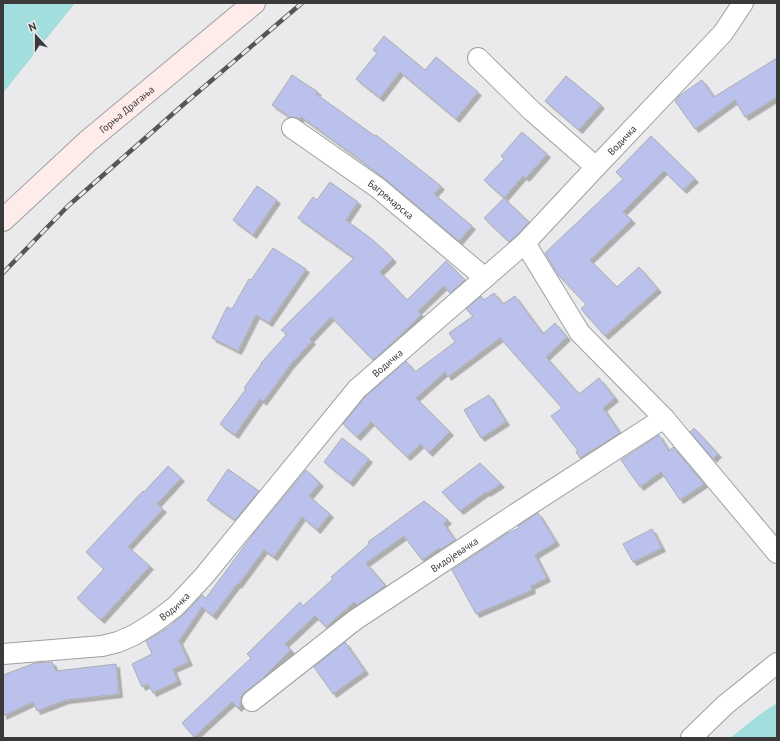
<svg xmlns="http://www.w3.org/2000/svg" width="780" height="741" font-family="'PT Sans',sans-serif">
<defs>
<filter id="shadow"><feDropShadow dx="3.5" dy="3.5" stdDeviation="0" flood-color="#0004"/></filter>
</defs>
<rect width="100%" height="100%" fill="#eaeaec"/>
<!-- water -->
<g fill="#a2dede">
<path d="M4,3h71l-72,90v-89z"/>
<path d="M777,703v35h-47l29,-23z"/>
</g>
<!-- building -->
<g fill="#bac1ec" stroke="#adaeaf" filter="url(#shadow)">
<path d="M384,36l41,34 11,-13 42,35 -22,27 -56,-47 -20,26 -24,-19 21,-26 -4,-3z"/>
<path d="M777,58v39l-32,20 -10,-17 -40,29 -20,-28 4,-5 23,-16 12,17z"/>
<path d="M292,75l26,17 -2,2 59,42 1,-1 65,51 -7,8 38,32 -13,15 -74,-62 -30,-23 -54,-39 -1,2 -7,-2h-3l-18,-12z"/>
<path d="M566,76l35,29 -22,25 -34,-29z"/>
<path d="M522,132l25,22 -21,24 -3,-2 -19,22 -20,-18 20,-21 -3,-3z"/>
<path d="M651,136l44,43 -12,11 -19,-19 -41,41 9,8 -42,40 27,27 22,-20 19,22 -53,47 -24,-27 5,-5 -27,-28 -14,-23 78,-74 -7,-7z"/>
<path d="M330,182l28,20 -12,18 27,20 20,19 -13,13 27,28 39,-39 19,19 -15,13 -6,-7 -26,25 3,4 -30,29 -18,16 -42,-43 -21,22 2,2 -21,23 -28,38 -3,-3 -25,36 -15,-11 26,-35 -2,-1 18,-25h-1l26,-29 -6,-4 73,-72 -56,-40 15,-21 4,3z"/>
<path d="M257,186l20,14 -24,35 -20,-15z"/>
<path d="M504,198l25,24 -12,13 -8,7 -25,-24z"/>
<path d="M273,248l33,21 -37,54 -13,-8 -18,36 -26,-13 15,-31 5,2 17,-30 2,1z"/>
<path d="M494,293l9,11 12,-8 28,38 12,-11 12,14 -21,20 33,37 20,-16 16,20 -12,10 17,25 -40,25 -4,-6 2,-1 -27,-35 11,-8 -62,-70 -52,39 -3,-5 -29,26 34,34 -21,21 -8,-9 -14,13 -36,-35 -14,15 -14,-13 22,-27 41,-36 9,11 40,-30 -6,-9 24,-17 -7,-7 15,-13 3,4z"/>
<path d="M489,395l17,27 -25,16 -17,-28z"/>
<path d="M694,428l24,26 -5,5 -23,-27z"/>
<path d="M659,435l10,16 4,-4 31,37 -24,16 -19,-28 -21,15 -19,-27z"/>
<path d="M342,438l27,21 -19,24 -26,-21z"/>
<path d="M480,463l21,21 -14,9 -1,-1 -26,19 -18,-19z"/>
<path d="M168,466l13,12 -24,26 6,5 -35,38 22,19 -49,54 -24,-22 27,-29 -18,-17 57,-61 1,1z"/>
<path d="M228,469l31,22 -24,29 -28,-20z"/>
<path d="M306,470l14,13 -11,13 21,18 -13,16 -15,-13 -28,40 -10,-7 -26,35 -1,-1 -24,32 -11,-9 -23,34 10,21 -16,7 5,12 -25,12 -5,-9 -6,3 -10,-23 20,-10 -6,-13 23,-14 4,-4 11,-9 18,-19 4,3 48,-65z"/>
<path d="M424,501l24,19 -4,4 11,16 -15,10 -1,-2 -17,12 -18,-24 -38,27 19,22 -7,6 -21,14 -3,-3 -28,25 -11,-11 -30,28 6,6 -29,29 -17,13 -4,5v8l-3,3 -6,-6 -38,35 -12,-14 69,-65 -4,-4 53,-52 3,4 30,-27 -2,-2 38,-33 -1,-2z"/>
<path d="M538,513l18,29 -21,13 12,23 -16,8 1,4 -56,24 -24,-44 54,-36 13,-6 -1,-2z"/>
<path d="M652,529l10,19 -29,14 -10,-18z"/>
<path d="M345,642l20,29 -32,23 -19,-27z"/>
<path d="M52,662l4,9 60,-7 3,30 -53,6 -29,11 -4,-9 -30,14v-41l32,-12z"/>
</g>
<g fill="none" stroke-linecap="round" stroke-linejoin="round">
<defs>
<g id="street">
<path d="M478,58l54,53 64,56"/>
<path id="s1" d="M292,128l86,60 107,90"/>
<path d="M525,243l55,90 84,85 113,135"/>
<path id="s2" d="M3,654l99,-8 16,-4 16,-7 21,-13 21,-16 28,-30 153,-187 168,-146 71,-76 127,-134 20,-30"/>
<path id="s3" d="M252,701l103,-81 165,-109 144,-93"/>
<path d="M691,738l34,-33 52,-42"/>
</g>
<g id="secondary">
<path id="s4" d="M3,220l85,-79 166,-138"/>
</g>
</defs>
<!-- street casing -->
<use href="#street" stroke="#9fa0a1" stroke-width="22"/>
<!-- secondary casing -->
<use href="#secondary" stroke="#9fa0a1" stroke-width="24"/>
<!-- street -->
<use href="#street" stroke="#fff" stroke-width="20"/>
<!-- secondary -->
<use href="#secondary" stroke="#fdecea" stroke-width="22"/>
<defs>
<path id="rail" d="M3,273l65,-67 116,-102 118,-101"/>
</defs>
<!-- rail casing -->
<use href="#rail" stroke="#565657" stroke-width="4.5"/>
<!-- rail -->
<use href="#rail" stroke="#eaeaec" stroke-width="3" stroke-dasharray="9" stroke-linecap="butt"/>
</g>
<g text-anchor="middle" dominant-baseline="central" stroke-width="3" stroke-linejoin="round" paint-order="stroke">
<!-- street labels -->
<g font-size="10" fill="#3a3a3b" stroke="#eaeaec">
<text stroke="none"><textPath href="#s4" startOffset="166">Горња Драгања</textPath></text>
<text stroke="none"><textPath href="#s2" startOffset="831">Водичка</textPath></text>
<text stroke="none"><textPath href="#s1" startOffset="122">Багремарска</textPath></text>
<text stroke="none"><textPath href="#s2" startOffset="507">Водичка</textPath></text>
<text stroke="none"><textPath href="#s3" startOffset="250">Видојевачка</textPath></text>
<text stroke="none"><textPath href="#s2" startOffset="183">Водичка</textPath></text>
</g>
</g>
<!-- border -->
<rect width="780" height="741" fill="none" stroke="#3a3a3b" stroke-width="8"/>
<!-- north arrow -->
<g transform="translate(36 36) rotate(339)" stroke="#eaeaec" stroke-width="3" paint-order="stroke">
<path d="M0-3L7 15L0 10L-7 15Z" fill="#3a3a3b"/>
<text y="-6" font-size="11" font-weight="bold" text-anchor="middle" fill="#3a3a3b">N</text>
</g>
</svg>
